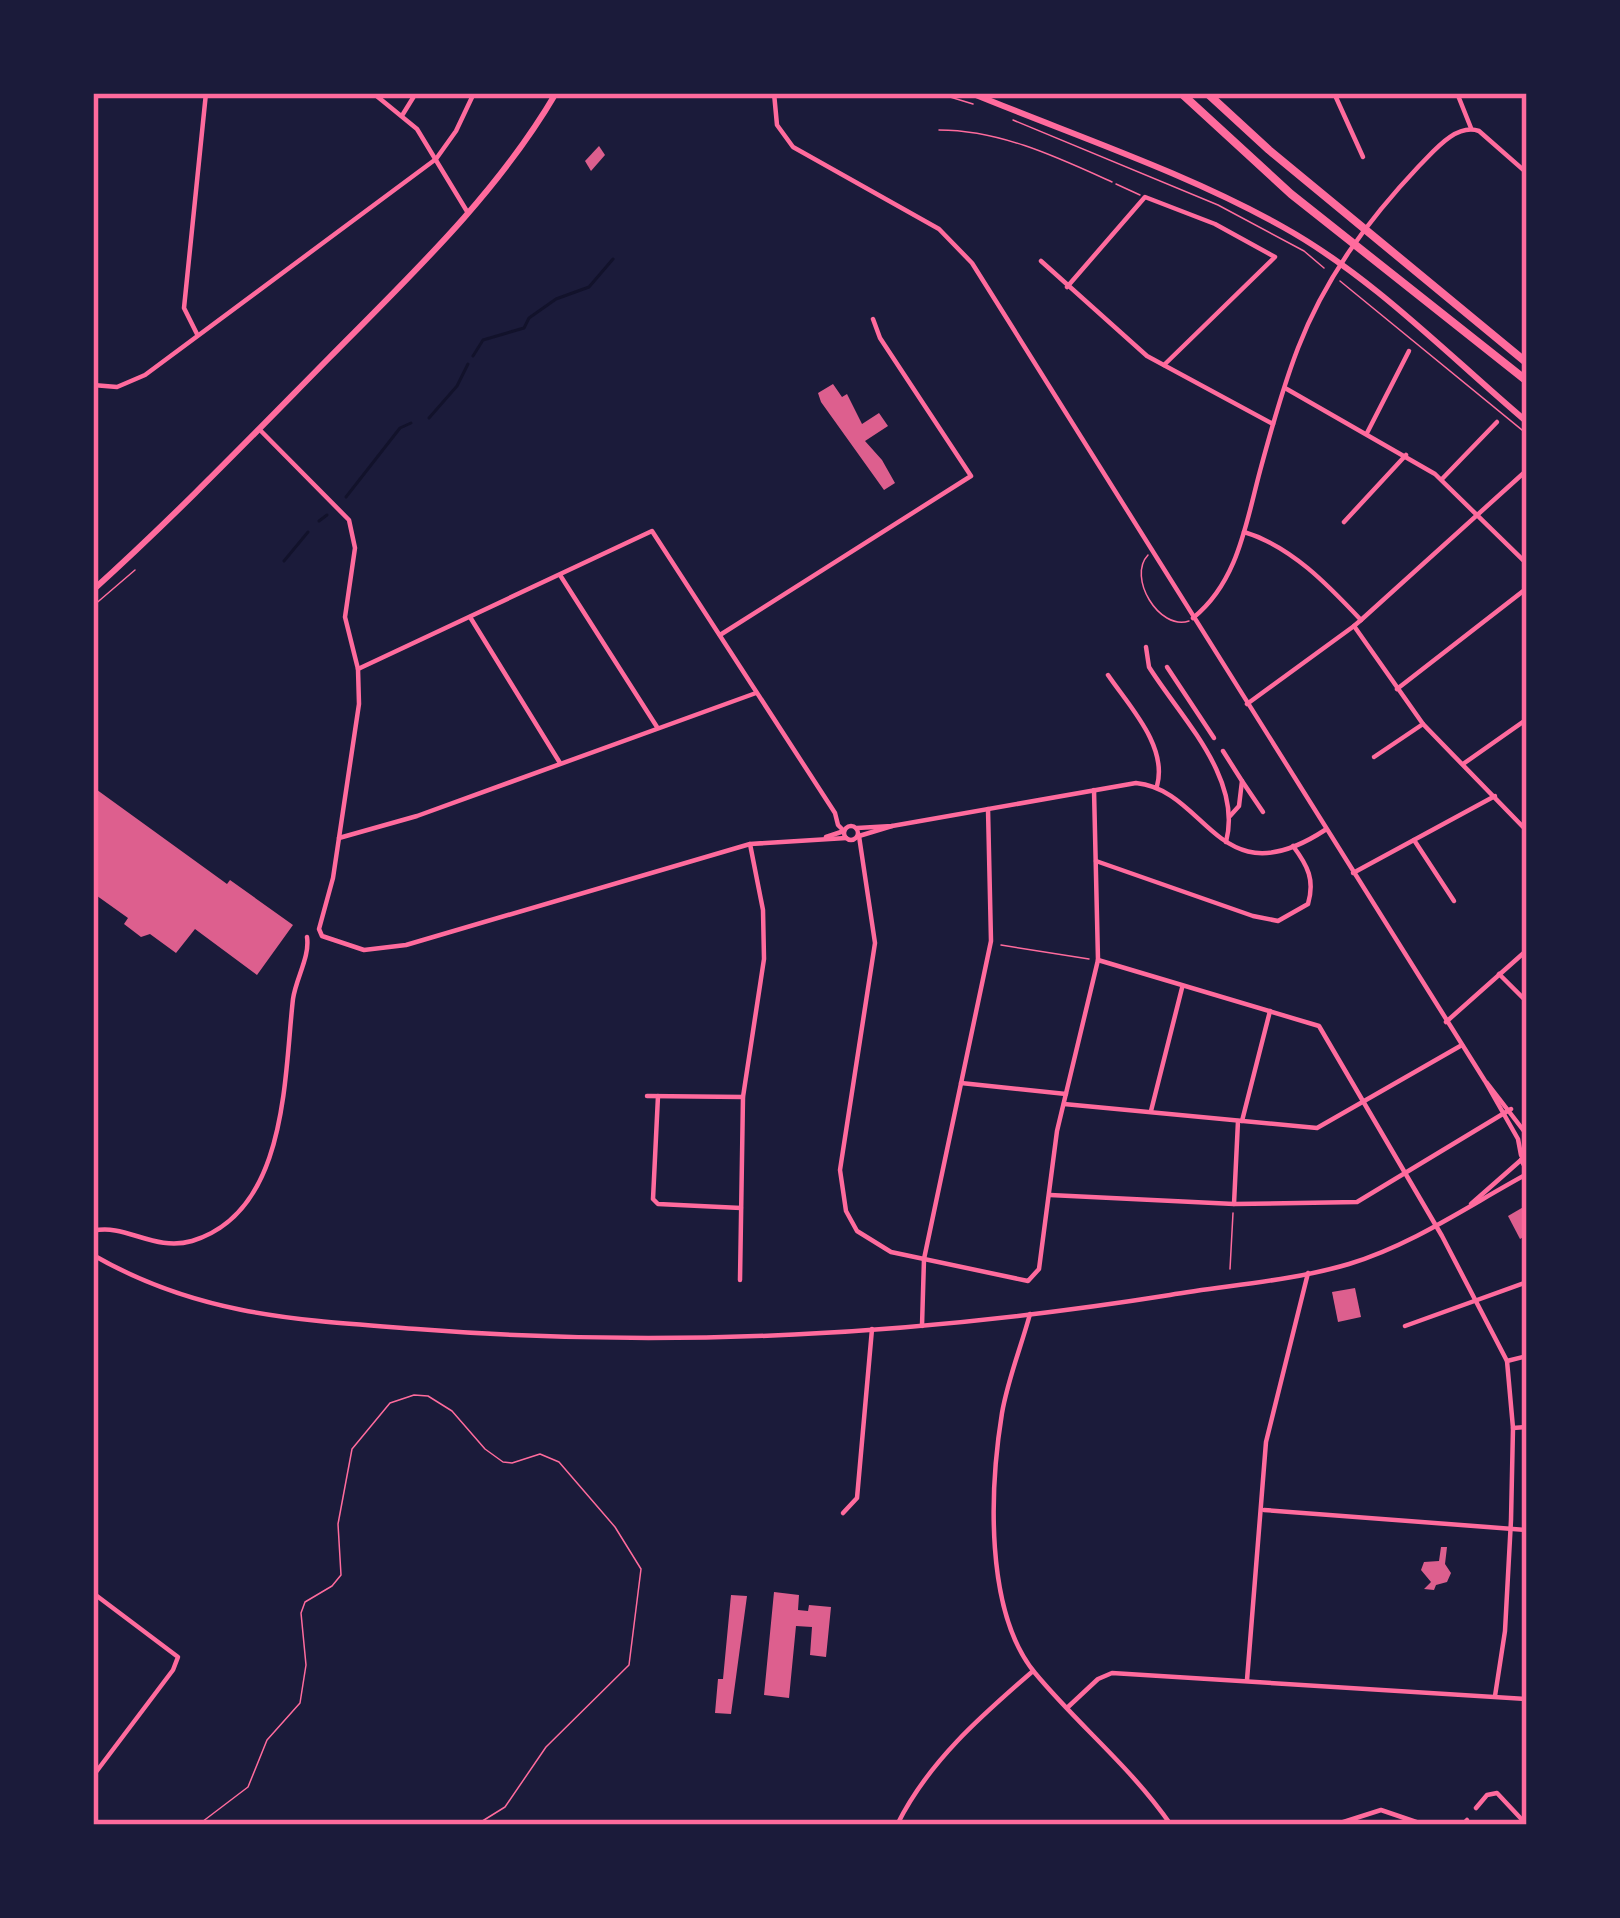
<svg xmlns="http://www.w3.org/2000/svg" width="1620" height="1918" font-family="Cabin,sans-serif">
<rect width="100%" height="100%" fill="#1b1b3a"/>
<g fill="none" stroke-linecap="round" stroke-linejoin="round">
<!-- stream -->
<g stroke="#12122b" stroke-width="3">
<path d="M473,356l10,-16 41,-12 5,-10 27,-19 33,-12 24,-28"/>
<path d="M429,418l28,-32 11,-22"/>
<path d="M346,497l54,-69 11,-5"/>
<path d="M319,521l8,-6"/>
<path d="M284,561l24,-29"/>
</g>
</g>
<!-- building -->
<g fill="#dd5f8e">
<path d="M599,146l6,9 -14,16 -6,-10z"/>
<path d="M833,384l9,13 5,-3 15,30 17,-11 9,13 -23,15 17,19 13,23 -11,7 -63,-88 -3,-9z"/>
<path d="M93,787l134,97 3,-4 63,45 -36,50 -62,-46 -19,24 -26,-19 -9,3 -17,-13 4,-6 -35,-25z"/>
<path d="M1527,1205v30l-7,4 -12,-23z"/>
<path d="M1355,1288l6,29 -23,5 -6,-30z"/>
<path d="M1441,1547h6l-2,17 6,9 -4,9 -11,3 -2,5 -10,-1 7,-7 -10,-12 3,-8 15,-1z"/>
<path d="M774,1592l25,3 -1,15 10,1 1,-6 22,2 -5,50 -16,-2 2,-28 -16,-1 -7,72 -25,-3z"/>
<path d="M731,1595l16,1 -16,118 -16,-1 3,-34h5z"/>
</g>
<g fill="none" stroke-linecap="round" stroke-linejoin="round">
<!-- path -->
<g stroke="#ff6b9d" stroke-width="1.5">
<path d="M937,93l36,11"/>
<path d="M1013,120l205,85 86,46 20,17"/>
<path d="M939,130c61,0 118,27 173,52"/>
<path d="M93,136l2,-43"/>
<path d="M1340,281l187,153"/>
<path d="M93,606l42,-36"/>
<path d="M1001,945l88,14"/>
<path d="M1230,1269l3,-56"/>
<path d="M198,1825l50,-38 19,-47 33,-37 6,-38 -5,-52 4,-11 27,-16 9,-11 -3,-51 14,-75 38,-46 24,-8 14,1 24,15 33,38 18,13 9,1 28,-9 19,8 56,65 26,42 -12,96 -83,82 -41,60 -29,18"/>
</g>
<!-- service -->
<g stroke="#ff6b9d" stroke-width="1.5">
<path d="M1116,184l24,11"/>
<path d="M1148,555c-21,22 11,76 41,66"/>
</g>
<!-- minor -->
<g stroke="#ff6b9d" stroke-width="4.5">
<path d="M373,93l44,36 51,84"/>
<path d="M1334,93l29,64"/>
<path d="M1457,93l14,35"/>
<path d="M403,114l13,-21"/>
<path d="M1041,261l106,95 126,68"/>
<path d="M1067,287l78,-90 70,27 60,33 -111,108"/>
<path d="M197,334l-13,-26 22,-215"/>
<path d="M93,385l24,2 28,-12 291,-216 20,-28 18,-38"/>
<path d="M1285,388l150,86 92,90"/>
<path d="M259,429l90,91 6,28 -10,69 13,52 1,35 -26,174 -14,51 3,7 42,14 42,-5 344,-101 96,-6"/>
<path d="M1367,433l42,-82"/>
<path d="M1442,479l55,-57"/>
<path d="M1344,522l62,-67"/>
<path d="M1244,532c47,14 84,53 117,88l-7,6 69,98 104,107"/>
<path d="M560,575l97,152"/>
<path d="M470,617l90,146"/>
<path d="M1361,620l166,-150"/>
<path d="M720,635l251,-159 -91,-138 -7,-19"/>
<path d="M1146,647l3,20c32,51 94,111 77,175"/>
<path d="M1167,667l47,71"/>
<path d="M358,669l294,-138 183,282 3,12 6,6 -18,6"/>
<path d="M1108,675c21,31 60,71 49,111"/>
<path d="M1397,689l130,-101"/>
<path d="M1247,704l107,-78"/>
<path d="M1223,751l19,30 -3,25 -9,10"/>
<path d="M1374,757l49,-33"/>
<path d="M1463,764l64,-45"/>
<path d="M1242,781l21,31"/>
<circle cx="851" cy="833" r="7"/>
<path d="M892,826l-33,10 16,107 -35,227 6,41 11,20 34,21 137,29 11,-12 18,-138 41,-171 -4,-170"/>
<path d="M857,828l35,-2 244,-43c72,7 82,117 189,47"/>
<path d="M339,838l78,-22 339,-123"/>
<path d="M1414,840l40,61"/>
<path d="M1096,861l157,55 25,5 30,-17c7,-24 0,-38 -15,-58"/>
<path d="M1353,873l142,-77"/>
<path d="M1098,960l221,66 123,210 65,125 6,67 -2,92 -6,111 -10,65"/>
<path d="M1499,974l28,28"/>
<path d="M1446,1022l81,-72"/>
<path d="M961,1083l105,11"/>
<path d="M647,1096l96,1"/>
<path d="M658,1096l-5,103 5,5 83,4"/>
<path d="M1064,1104l253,24 145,-83"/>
<path d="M1151,1111l31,-123"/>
<path d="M1242,1121l28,-110"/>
<path d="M1050,1195l184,9 123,-2 154,-93"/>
<path d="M1234,1204l4,-83"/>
<path d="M93,1231c32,-8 61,21 99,10 96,-29 92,-164 101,-242 3,-21 17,-42 14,-62"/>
<path d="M740,1280l3,-183 21,-138 -1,-49 -13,-66"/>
<path d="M922,1326l2,-67 67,-318 -3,-132"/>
<path d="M1405,1326l122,-44"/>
<path d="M1507,1361l20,-5"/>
<path d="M1513,1428l14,-1"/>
<path d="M1264,1510l263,20"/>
<path d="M843,1513l14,-15 15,-169"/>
<path d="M93,1593l85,64 -5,13 -80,106"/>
<path d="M1247,1680l19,-238 42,-169"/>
<path d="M1068,1707l30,-28 14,-6 415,26"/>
<path d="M1476,1808l11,-13 10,-2 30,32"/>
<path d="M897,1825c31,-63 84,-109 136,-154"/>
<path d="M1334,1825l47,-15 44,15"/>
<path d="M1462,1825l5,-5"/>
</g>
<!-- tertiary -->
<g stroke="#ff6b9d" stroke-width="4.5">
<path d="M774,93l3,32 16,22 146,82 33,34 513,818 33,58 3,16"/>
<path d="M1193,618c45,-36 53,-95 67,-147 11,-41 23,-84 38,-123 27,-70 70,-128 121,-182 15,-15 37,-43 60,-35l48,42"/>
<path d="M1487,1083l40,52"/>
<path d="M1527,1148l-6,12 6,10"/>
<path d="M1471,1204l50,-44"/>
<path d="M93,1255c106,61 205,65 324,74 255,20 500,6 753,-34 59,-10 122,-14 179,-31 65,-20 119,-58 178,-90"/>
<path d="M1030,1314c-9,33 -22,65 -28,99 -12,74 -18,198 33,260 45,54 95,93 136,152"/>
</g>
<!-- secondary -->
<g stroke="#ff6b9d" stroke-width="6">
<path d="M971,93c102,42 216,80 312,134 90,50 166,129 244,195"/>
<path d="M93,590c82,-74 159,-154 236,-232 82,-83 168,-164 227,-265"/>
</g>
<!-- motorway -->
<g stroke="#ff6b9d" stroke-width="8">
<path d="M1181,93l110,101 236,187"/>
<path d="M1207,93l62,57 258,213"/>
</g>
</g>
<!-- border -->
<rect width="1620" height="1918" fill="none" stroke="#1b1b3a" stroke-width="192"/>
<rect x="96" y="96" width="1428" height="1726" fill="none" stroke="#ff6b9d" stroke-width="4.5"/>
</svg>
